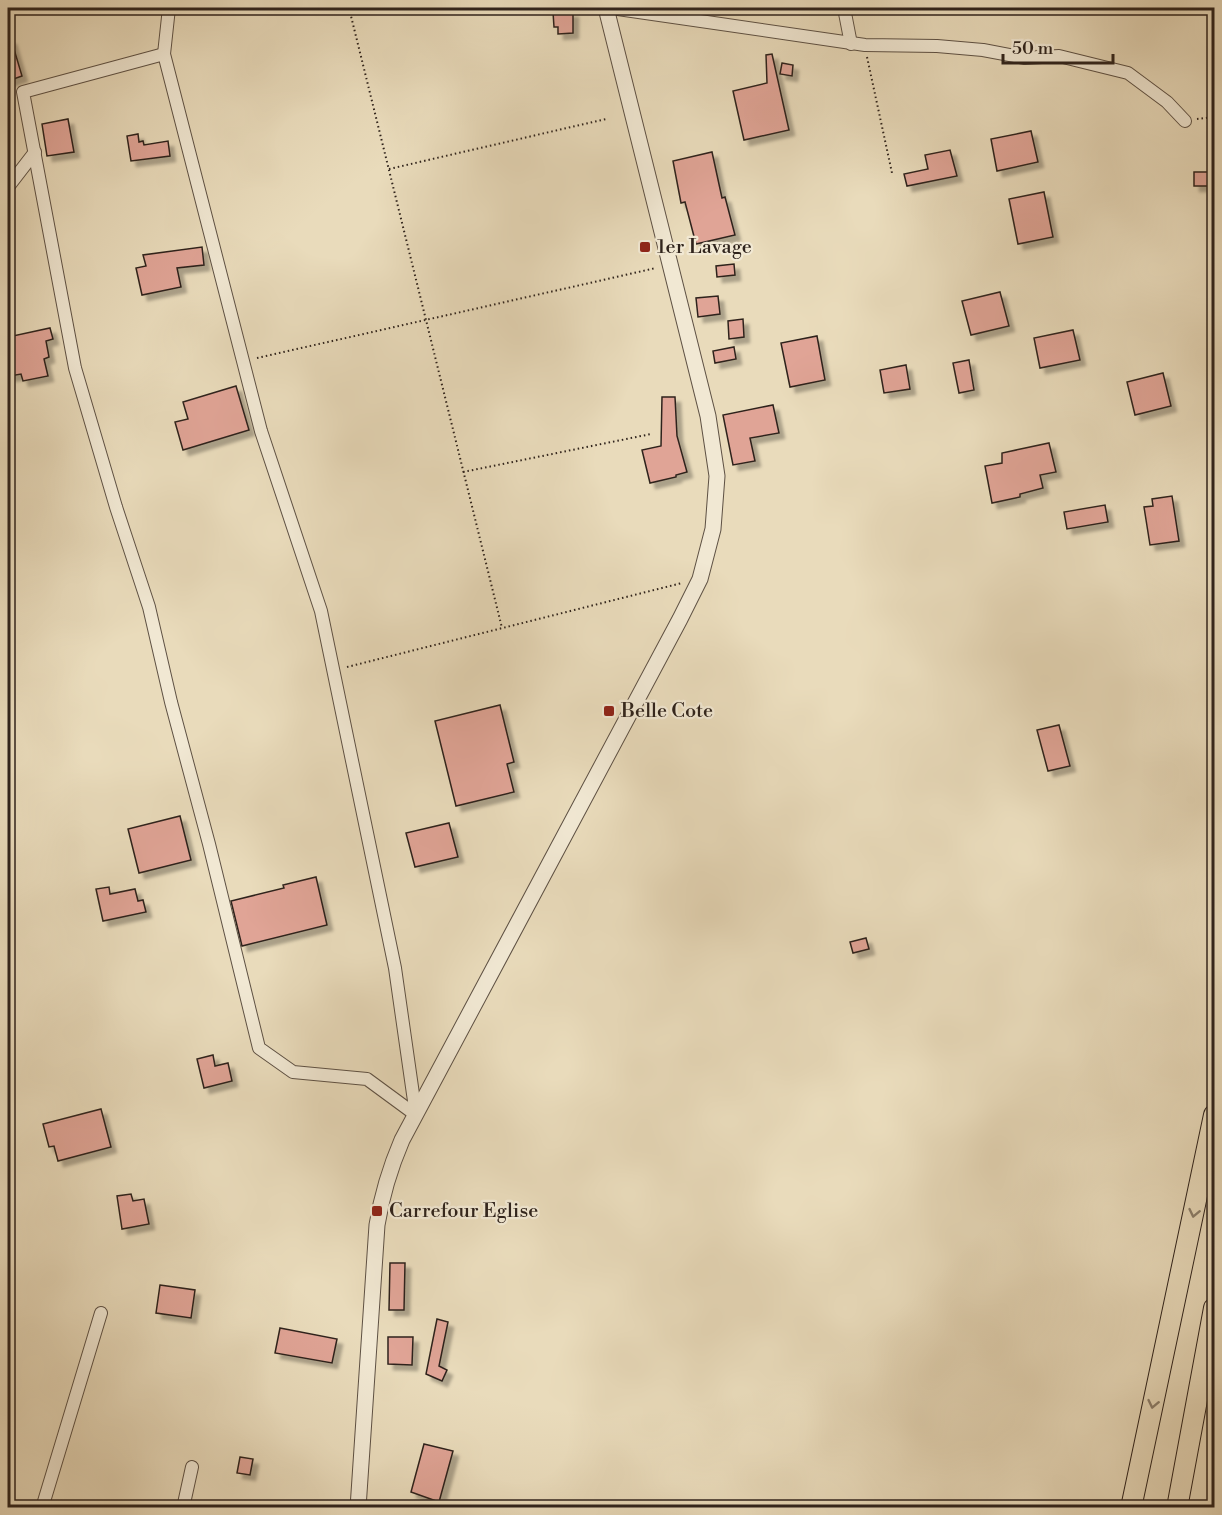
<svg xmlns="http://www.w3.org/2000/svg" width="1222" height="1515" font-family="'Libre Bodoni',serif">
<defs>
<filter id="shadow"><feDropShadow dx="5.5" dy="5.5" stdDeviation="1.5" flood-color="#0004"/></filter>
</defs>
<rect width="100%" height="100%" fill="#e9dbbb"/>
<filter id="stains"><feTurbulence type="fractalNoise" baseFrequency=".00333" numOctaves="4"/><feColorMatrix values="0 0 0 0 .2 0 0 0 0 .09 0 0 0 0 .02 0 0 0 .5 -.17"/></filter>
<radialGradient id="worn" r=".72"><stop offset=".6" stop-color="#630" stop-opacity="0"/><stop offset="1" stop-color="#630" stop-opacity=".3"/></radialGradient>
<!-- building -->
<g fill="#e0a496" stroke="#2f231c" stroke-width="1.5" filter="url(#shadow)">
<path d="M553,12h20v21l-15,1v-7h-4z"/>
<path d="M8,39h3l11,37 -14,5z"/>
<path d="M772,54l17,76 -45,10 -11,-49 34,-8 -1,-28z"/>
<path d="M782,63l11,2 -1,11 -12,-2z"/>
<path d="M68,119l6,33 -27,4 -5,-32z"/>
<path d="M1031,131l7,31 -41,9 -6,-32z"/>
<path d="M138,134l1,8 4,-1 1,4 24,-4 2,15 -39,5 -4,-25z"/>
<path d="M950,150l7,26 -50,10 -3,-12 24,-5 -3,-14z"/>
<path d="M712,152l10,46 3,-1 10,38 -39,9 -11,-42 -4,1 -8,-42z"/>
<rect x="1194" y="172" width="21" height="14"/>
<path d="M1044,192l9,45 -35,7 -9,-45z"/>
<path d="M202,247l2,18 -27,3 4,19 -39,8 -6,-27 10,-2 -3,-11z"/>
<path d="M734,264l1,11 -18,2 -1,-11z"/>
<path d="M1000,292l9,34 -38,9 -9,-34z"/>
<path d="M718,296l2,18 -22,3 -2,-19z"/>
<path d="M743,319l1,18 -15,2 -1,-18z"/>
<path d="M50,328l3,11 -7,2 3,16 -5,2 4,17 -25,5 -2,-7 -11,2 -2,-10v-29z"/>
<path d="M1073,330l7,30 -40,8 -6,-30z"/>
<path d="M817,336l8,44 -35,7 -9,-44z"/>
<path d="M734,347l2,12 -21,4 -2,-12z"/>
<path d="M969,360l5,30 -15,3 -6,-30z"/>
<path d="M906,365l4,24 -26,4 -4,-23z"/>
<path d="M1163,373l8,33 -36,9 -8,-33z"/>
<path d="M236,386l13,44 -66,20 -8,-28 13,-3 -5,-17z"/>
<path d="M662,397h13l2,39 10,36 -11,3v2l-26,6 -8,-33 19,-4z"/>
<path d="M773,405l6,28 -29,5 5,23 -22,4 -10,-50z"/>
<path d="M1049,443l7,29 -16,3 3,13 -23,6v3l-28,6 -7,-37 17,-3v-10z"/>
<path d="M1172,496l7,45 -29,4 -6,-38 9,-1 -1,-7z"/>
<path d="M1105,505l3,17 -41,7 -3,-17z"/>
<path d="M500,705l14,57 -7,2 7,28 -58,14 -21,-85z"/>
<path d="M1059,725l11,41 -22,5 -11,-41z"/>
<path d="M180,816l11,44 -52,13 -11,-44z"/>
<path d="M449,823l9,34 -43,10 -9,-34z"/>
<path d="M316,877l11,48 -85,21 -11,-45 53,-13 -1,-3z"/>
<path d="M109,887l1,7 25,-5 3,12 5,-1 3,12 -43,9 -7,-32z"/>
<path d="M866,938l3,11 -16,4 -3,-11z"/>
<path d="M213,1055l2,11 13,-3 4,18 -28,7 -7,-29z"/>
<path d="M101,1109l10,38 -53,14 -4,-15 -5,1 -6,-23z"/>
<path d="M131,1194l2,7 11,-2 5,25 -27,5 -5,-33z"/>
<path d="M390,1263h15l-1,47h-15z"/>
<path d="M160,1285l35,5 -4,28 -35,-5z"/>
<path d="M437,1319l11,3 -9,44 8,4 -5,11 -16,-7z"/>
<path d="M280,1328l57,11 -5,24 -57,-10z"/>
<path d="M388,1337h25l-1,28 -24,-1z"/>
<path d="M424,1444l29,7 -14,51 -28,-10z"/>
<path d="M240,1457l13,2 -3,16 -13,-2z"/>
</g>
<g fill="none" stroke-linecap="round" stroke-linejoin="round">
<defs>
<g id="minor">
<path d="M169,8l-5,46 97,377 60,180 74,357 21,147"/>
<path d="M611,8l254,37 72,1 46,4 42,8 34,-2 69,17 39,29 18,19"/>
<path d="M844,8l7,36"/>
<path d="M164,54l-141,38 52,276 41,139 33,100 22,95 38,142 50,204 34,24 74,7 49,36"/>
<path d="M8,187l27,-35"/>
<path d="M42,1508l59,-195"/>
<path d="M183,1508l9,-41"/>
</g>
<path id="tertiary" d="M358,1508l19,-283c5,-31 13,-57 25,-85l278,-521 20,-40 13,-50 4,-53 -9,-60 -102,-408"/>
<g id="trunk">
<path d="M1131,1508l83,-393"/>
<path d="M1177,1508l37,-200"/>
</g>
</defs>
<!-- minor casing -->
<use href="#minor" stroke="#5e5144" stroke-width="14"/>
<!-- tertiary casing -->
<use href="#tertiary" stroke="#5e5144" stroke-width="17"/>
<!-- trunk casing -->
<use href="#trunk" stroke="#2f231c" stroke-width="22"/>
<!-- path -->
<g stroke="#2f231c" stroke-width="2" stroke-dasharray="1.5 3" stroke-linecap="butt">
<path d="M349,8l153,620"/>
<path d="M867,57l25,116"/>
<path d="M1197,119l17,-2"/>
<path d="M389,169l217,-50"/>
<path d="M257,358l399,-90"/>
<path d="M463,472l188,-38"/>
<path d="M347,667l335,-84"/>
</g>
<!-- minor -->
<use href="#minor" stroke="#f1e8d3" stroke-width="12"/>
<!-- tertiary -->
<use href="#tertiary" stroke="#f1e8d3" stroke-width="15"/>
<!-- trunk -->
<use href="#trunk" stroke="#e9dbbb" stroke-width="20"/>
</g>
<!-- one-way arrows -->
<defs><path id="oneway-chevron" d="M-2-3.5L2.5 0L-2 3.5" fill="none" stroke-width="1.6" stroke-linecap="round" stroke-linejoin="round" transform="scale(1.5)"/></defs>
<g stroke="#8c7f6c">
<use href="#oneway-chevron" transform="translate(1194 1213) rotate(102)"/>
<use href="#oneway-chevron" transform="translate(1153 1404) rotate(102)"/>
</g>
<!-- markers -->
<g fill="#8f2418" stroke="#f1e8d3" stroke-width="2">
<rect x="639" y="241" width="12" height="12" rx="3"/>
<rect x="603" y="705" width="12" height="12" rx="3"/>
<rect x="371" y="1205" width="12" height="12" rx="3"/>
</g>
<g text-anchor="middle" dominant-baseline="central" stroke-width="4.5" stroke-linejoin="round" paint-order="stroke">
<!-- poi labels -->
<g font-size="20" fill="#2f231c" stroke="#f1e8d3" text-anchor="start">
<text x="657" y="247">1er Lavage</text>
<text x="621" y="711">Belle Cote</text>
<text x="389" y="1211">Carrefour Eglise</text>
</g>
</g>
<!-- margin -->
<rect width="1222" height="1515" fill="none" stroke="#e9dbbb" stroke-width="30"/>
<rect x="9" y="9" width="1204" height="1497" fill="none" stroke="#2f231c" stroke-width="3"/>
<rect x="15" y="15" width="1192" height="1485" fill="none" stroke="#2f231c" stroke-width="1.5"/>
<!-- scale -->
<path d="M1003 54v9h110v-9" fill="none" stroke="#2f231c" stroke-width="3"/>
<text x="1012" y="54" font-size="18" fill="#2f231c" stroke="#f1e8d3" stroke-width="4.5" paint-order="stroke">50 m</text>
<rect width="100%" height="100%" filter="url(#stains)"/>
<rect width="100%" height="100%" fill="url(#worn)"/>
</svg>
